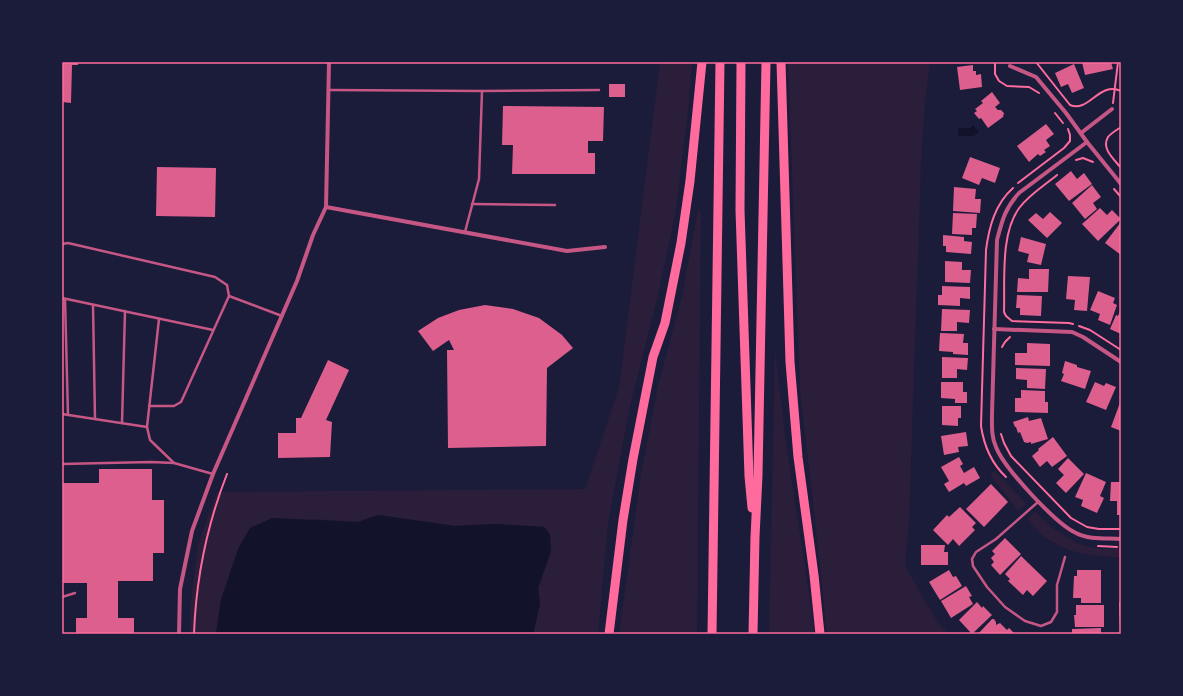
<svg xmlns="http://www.w3.org/2000/svg" width="1183" height="696" font-family="'Archivo Narrow',sans-serif">
<rect width="100%" height="100%" fill="#1b1b3a"/>
<!-- green -->
<g fill="#2a1e3b">
<path d="M660,62h32l-3,40 -13,108 -18,85 -28,111 -22,117 -10,111h-65l7,-29 -2,-17 13,-37 -7,-24 -49,-3 -40,2 -77,-11 -20,7 -45,-3 -92,81 -5,34h-26v-25l8,-65 19,-52 368,-3 34,-102z"/>
<path d="M788,62h142l-5,39 -4,64 -12,357 -4,44 33,57 11,11h-122l-11,-106 -16,-137z"/>
<path d="M698,210h3l-4,424h-78l22,-160 17,-88 24,-90z"/>
<path d="M775,349l10,87 30,198h-46z"/>
<path d="M995,471l31,32 -8,8 -28,-36z"/>
<path d="M1035,512l21,19h2l16,11 12,4 15,3h20v8c-29,0 -52,-3 -76,-20 -7,-5 -12,-12 -18,-18z"/>
</g>
<!-- water -->
<g fill="#12122b">
<path d="M973,125l6,7 -6,4h-15v-8h12z"/>
<path d="M378,515l77,11 40,-2 49,3 6,7 1,17 -13,37 2,16 -7,30h-317l5,-34 17,-51 12,-21 22,-10 86,4z"/>
</g>
<!-- building -->
<g fill="#dd5f8e">
<path d="M62,62h16v3h-6l-1,38 -9,-1z"/>
<path d="M1082,62h29l2,7 -28,6z"/>
<path d="M1074,64l10,24 -12,5 -4,-9 -7,3 -6,-14z"/>
<path d="M973,65v6h3v4l5,-1 1,13 -22,3 -3,-23z"/>
<rect x="609" y="84" width="16" height="13"/>
<path d="M992,92l8,11 -5,4 3,3h3l3,3 -1,4 -15,11 -7,-10 -2,1 -5,-6 3,-2 -2,-2 8,-6 -2,-2z"/>
<path d="M503,106l101,1 -1,34h-15v12h7v21h-83l1,-29h-11z"/>
<path d="M1046,124l8,10 -8,6 4,6 -6,4 2,2 -6,4 -2,-2 -9,8 -12,-16z"/>
<path d="M970,157l30,11 -5,15 -13,-5 -3,7 -17,-7z"/>
<path d="M157,167l59,1 -1,49 -59,-1z"/>
<path d="M1071,171l6,8 7,-6 8,11 -23,17 -14,-17z"/>
<path d="M1092,185l9,12 -8,6 4,6 -12,10 -13,-16z"/>
<path d="M954,187l22,2 -1,10h6l-1,14 -27,-2z"/>
<path d="M1100,208l7,7 5,-5 9,9 -23,22 -16,-17z"/>
<path d="M1050,212l12,11 -15,15 -19,-18 8,-7 7,6z"/>
<path d="M953,213l24,1 -1,14h-4v7l-20,-1z"/>
<path d="M1121,222v33l-16,-12z"/>
<path d="M943,235l21,2v4l8,1 -1,12 -25,-2v-6h-3z"/>
<path d="M1021,237l25,7 -5,21 -14,-3 2,-8 -11,-3z"/>
<path d="M945,261l17,1v8h9l-1,13 -25,-1z"/>
<path d="M1029,269h20l-1,23h-31l1,-14 11,1z"/>
<path d="M1068,276l22,1 -3,34 -13,-1 1,-10 -9,-1z"/>
<path d="M942,286l28,1v12l-10,-1v8l-22,-1v-10h4z"/>
<path d="M1098,291l17,7 -2,5 4,2 -7,20 -12,-5 2,-6 -10,-4z"/>
<path d="M1017,295l25,1 -1,20 -21,-1v-7h-4z"/>
<path d="M485,305l28,4 26,9 23,17 11,13 -26,20 -1,78 -98,2 -1,-98h7l-5,-10 -16,11 -15,-20 20,-13 21,-8z"/>
<path d="M942,309l28,1 -1,13 -12,-1v9h-16z"/>
<path d="M1121,309v25l-11,-5 6,-14 2,1z"/>
<path d="M940,333l24,1 -1,9h5v12l-15,-1v-2l-14,-1z"/>
<path d="M1027,343l23,1v22l-35,-1v-12h12z"/>
<path d="M942,357l26,1 -1,12 -10,-1v9h-15z"/>
<path d="M328,360l21,10 -23,50 6,2 -2,35 -52,1v-25h18v-15h5z"/>
<path d="M1065,361l12,4v2l14,4 -6,18 -24,-8 3,-7 -2,-1z"/>
<path d="M1016,368l30,1 -1,20 -18,-1v-8l-11,-1z"/>
<path d="M941,382h22v10h4v11h-12v-4l-14,-1z"/>
<path d="M1095,382l9,4 2,-3 10,4 -10,23 -20,-8z"/>
<path d="M1021,390l24,1v11h3v11l-33,-1v-14h6z"/>
<path d="M1121,400v31l-10,-4z"/>
<path d="M942,406h19v12h-3v8l-16,-1z"/>
<path d="M1028,417l1,4 12,-3 7,21 -17,5v-2l-4,1 -3,-1 -4,-10 -2,1 -2,-6h-1l-2,-5z"/>
<path d="M966,432l2,14 -10,1 1,5 -15,3 -3,-19z"/>
<path d="M1053,437l14,19 -15,11 -5,-6 -7,6 -8,-11 7,-6 -1,-1z"/>
<path d="M959,457l4,7 -3,2 4,7 10,-6 6,11 -14,8 -2,-3 -15,9 -5,-8 5,-3 -8,-14z"/>
<path d="M1068,458l16,16 -18,19 -10,-10 8,-8 -6,-6z"/>
<path d="M99,469h53v31h12v53h-11v28h-35v37h16v16h-58v-16h11v-35h-25v-100h37z"/>
<path d="M1086,473l20,9 -6,14 4,2 -7,15 -16,-7 2,-6 -8,-3z"/>
<path d="M1111,482h10v33h-4v-14h-7z"/>
<path d="M991,484l17,18 -24,25 -18,-18z"/>
<path d="M960,507l16,16 -4,4 3,3 -16,16 -6,-7 -5,6 -15,-15 14,-15 2,2z"/>
<path d="M1005,538l16,16 -21,21 -9,-10 3,-3 -3,-4 4,-4 -3,-3z"/>
<path d="M921,545h24l-1,7h4v13h-27z"/>
<path d="M1021,556l26,25 -14,15 -6,-6 -4,5 -15,-14 2,-2 -5,-5z"/>
<path d="M949,570l4,7 3,-1 6,10 -22,14 -11,-18z"/>
<path d="M1077,570h24v33h-20v-5h-8l1,-22h3z"/>
<path d="M966,586l6,10 -3,1 4,7 -22,14 -10,-17z"/>
<path d="M977,602l5,6 1,-2 9,9 -20,19 -13,-14z"/>
<path d="M1119,602h2v28h-1z"/>
<path d="M1076,605h28v22h-29l-1,-12h2z"/>
<path d="M992,619h2l2,3v3l4,-2 7,7 2,-2 6,6h-37z"/>
<path d="M1101,628v6h-29v-5z"/>
</g>
<g fill="none" stroke-linecap="round" stroke-linejoin="round">
<!-- path -->
<g stroke="#ff6b9d" stroke-width="2">
<path d="M995,62v12l4,7 8,5 22,1 10,6"/>
<path d="M1036,62l34,43c19,8 29,-24 51,-14"/>
<path d="M1113,103l5,-41"/>
<path d="M1055,113l8,10"/>
<path d="M1121,127c-4,3 -10,6 -13,10 -7,12 6,22 13,31"/>
<path d="M1076,160l7,-2 10,4"/>
<path d="M1057,175c-12,10 -27,19 -37,32 -20,25 -15,74 -16,105l2,4 6,5 57,2 4,1"/>
<path d="M1018,183l46,-35 6,-7v-6l-2,-6"/>
<path d="M1114,189l7,8"/>
<path d="M1079,326l11,4 31,20"/>
<path d="M1002,347l3,-5 5,-5"/>
<path d="M1001,434l3,9 7,13 60,62 16,9 12,2h22"/>
<path d="M1006,477c-15,-14 -22,-31 -25,-51l5,-176c3,-23 9,-46 27,-62"/>
<path d="M1098,546l19,1"/>
<path d="M194,634c2,-55 13,-109 33,-160"/>
</g>
<!-- service -->
<g stroke="#c65784" stroke-width="2.5">
<path d="M329,90l153,1 -3,88 -14,53"/>
<path d="M482,91l117,-1"/>
<path d="M472,204l83,1"/>
<path d="M62,244l6,-1 147,34 12,8 2,11 -48,106 -7,4h-25"/>
<path d="M229,296l53,20"/>
<path d="M62,298l151,32"/>
<path d="M65,299l3,116"/>
<path d="M93,305l2,114"/>
<path d="M159,319l-12,108 3,13 24,23"/>
<path d="M62,414l85,13"/>
<path d="M122,423l3,-112"/>
<path d="M62,464l89,-2 23,1 39,11"/>
<path d="M1038,502l-42,37 -20,13 -4,7 1,7 14,21 18,20 20,14 16,5 10,-4 6,-10v-27l8,-28"/>
<path d="M62,597l13,-4"/>
</g>
<!-- minor -->
<g stroke="#c65784" stroke-width="4">
<path d="M1010,66l26,11 30,36 21,29"/>
<path d="M1081,133l31,-24"/>
<path d="M1121,184l-34,-42 -68,51c-14,15 -17,28 -22,47l-5,174c0,11 -1,22 4,33 8,21 60,77 80,86 13,7 31,5 45,6"/>
<path d="M326,207l241,44 38,-4"/>
<path d="M994,329l78,3 11,5 38,25"/>
<path d="M179,634l1,-45 12,-58 21,-57 84,-193 16,-46 13,-28 3,-145"/>
</g>
<!-- motorway -->
<g stroke="#ff6b9d" stroke-width="9">
<path d="M741,62l-1,148 9,266 3,32"/>
<path d="M781,62l9,300 8,95 16,118 6,59"/>
<path d="M609,634l14,-114 10,-61 20,-102 12,-34 16,-80 9,-62 12,-119"/>
<path d="M712,634l8,-572"/>
<path d="M753,634l2,-97 3,-62 8,-413"/>
</g>
</g>
<!-- border -->
<rect width="1183" height="696" fill="none" stroke="#1b1b3a" stroke-width="126"/>
<rect x="63" y="63" width="1057" height="570" fill="none" stroke="#ff6b9d" stroke-width="1.5"/>
</svg>
